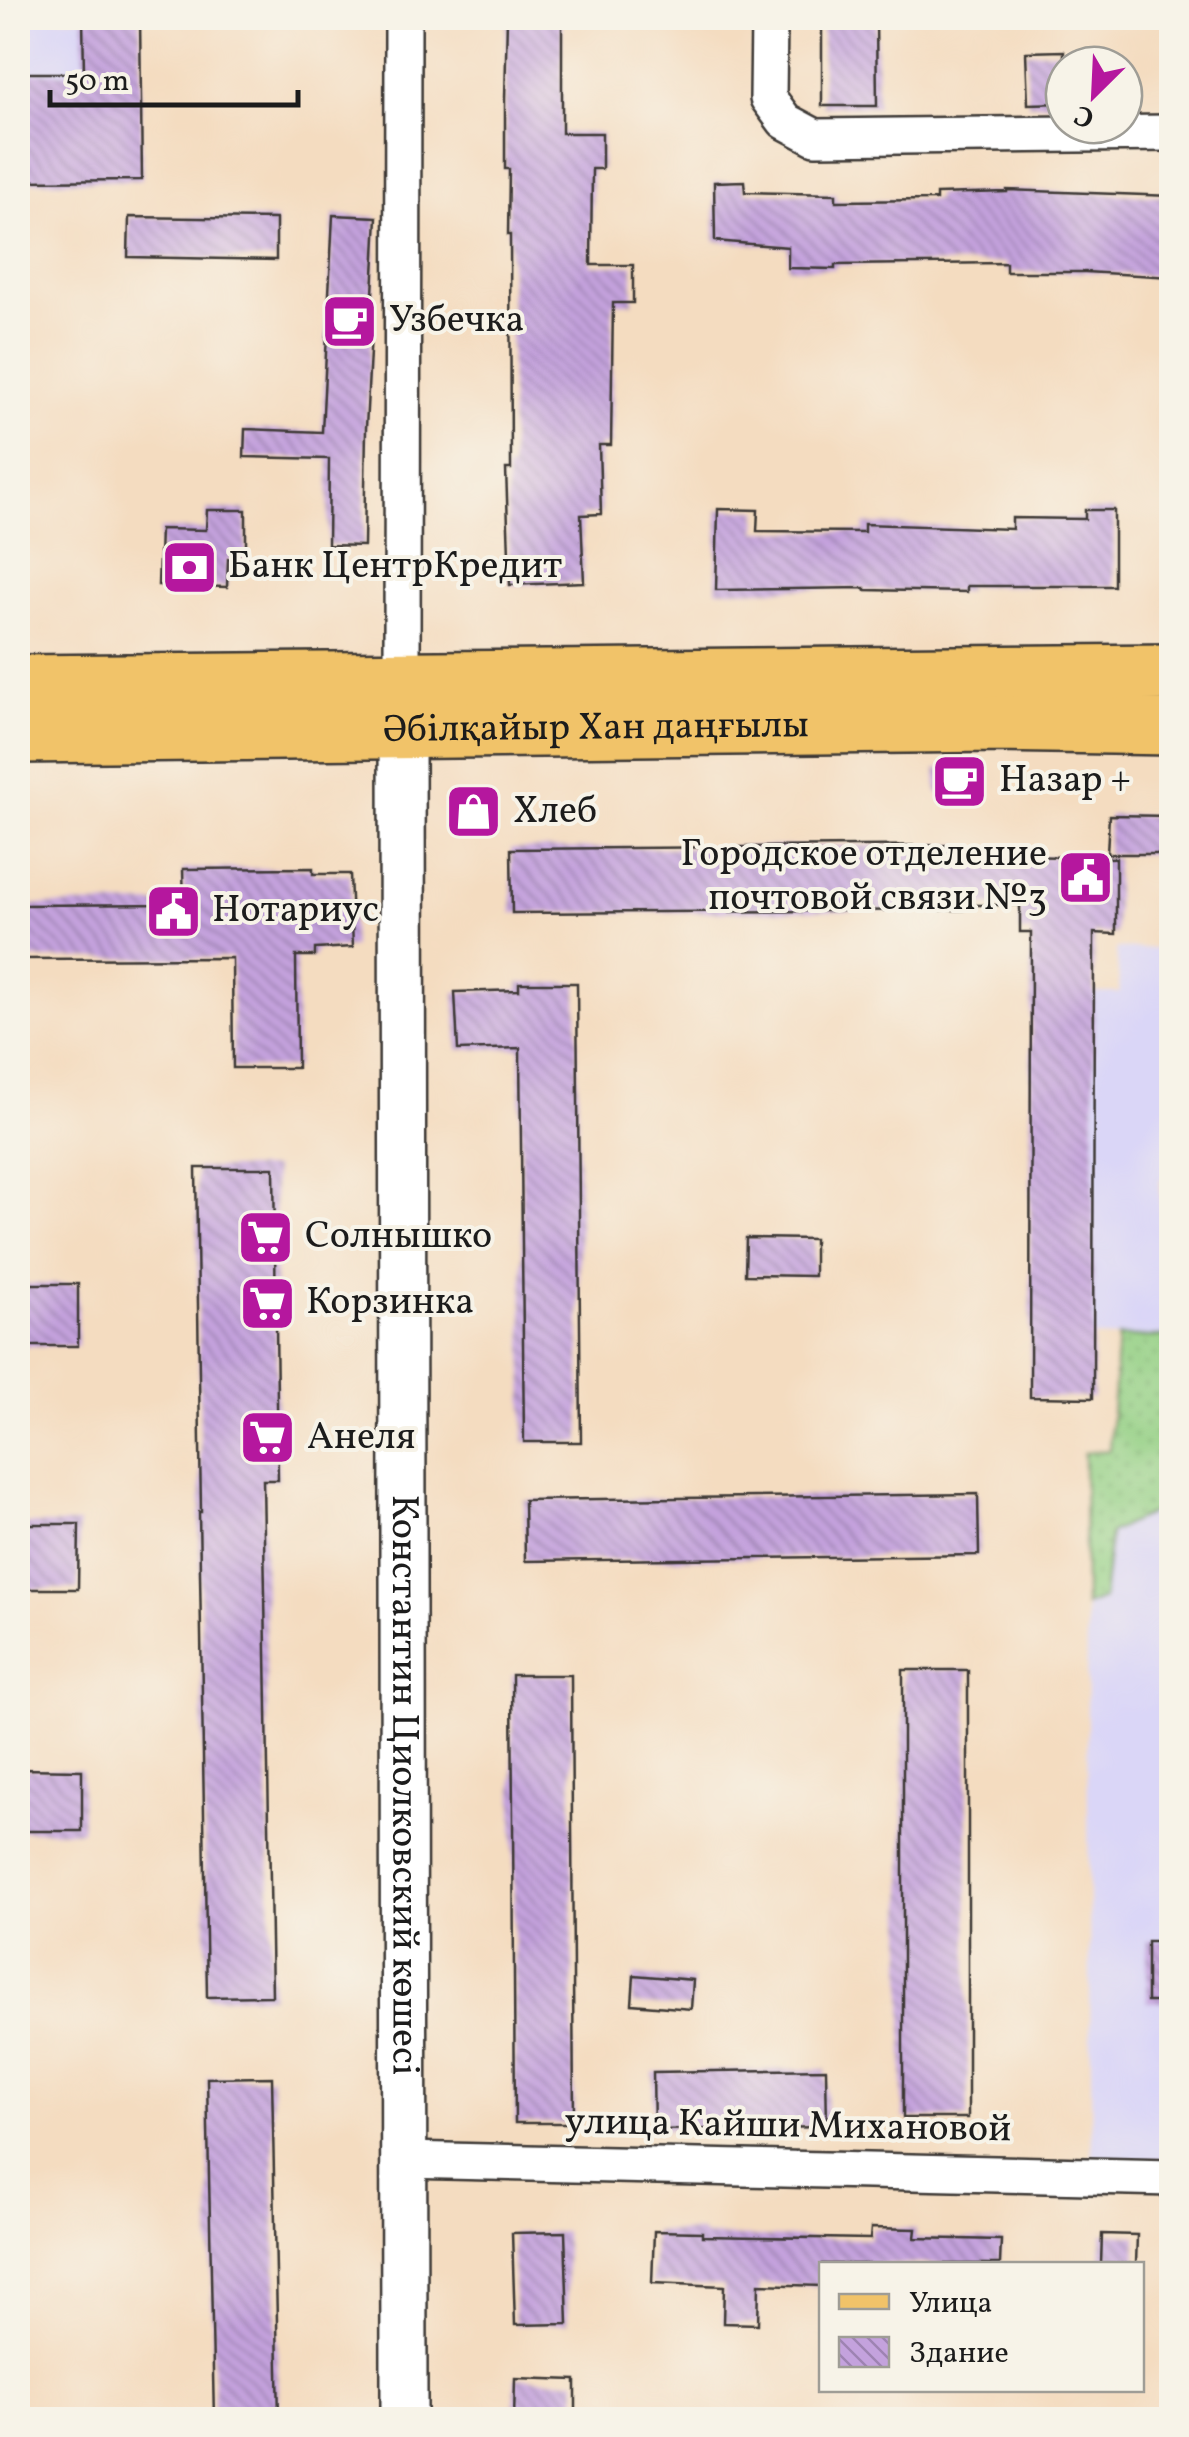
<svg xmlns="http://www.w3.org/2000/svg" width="1189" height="2437" font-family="Vollkorn,serif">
<defs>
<pattern id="grass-dots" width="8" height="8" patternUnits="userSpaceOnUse" patternTransform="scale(2.5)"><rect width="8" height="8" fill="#94d085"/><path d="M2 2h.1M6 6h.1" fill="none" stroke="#7fb272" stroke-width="1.8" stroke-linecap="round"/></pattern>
<pattern id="building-back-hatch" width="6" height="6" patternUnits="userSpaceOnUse" patternTransform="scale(2.5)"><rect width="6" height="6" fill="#c4a2dd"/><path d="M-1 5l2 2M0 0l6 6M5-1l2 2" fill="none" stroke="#9e83b2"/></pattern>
</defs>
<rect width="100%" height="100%" fill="#f7f3e8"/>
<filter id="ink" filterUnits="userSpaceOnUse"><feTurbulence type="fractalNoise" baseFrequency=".01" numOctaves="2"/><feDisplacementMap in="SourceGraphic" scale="20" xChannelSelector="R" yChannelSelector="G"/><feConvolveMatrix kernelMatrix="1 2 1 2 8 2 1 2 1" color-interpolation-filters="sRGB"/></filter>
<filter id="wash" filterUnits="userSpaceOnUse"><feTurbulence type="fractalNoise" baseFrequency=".0048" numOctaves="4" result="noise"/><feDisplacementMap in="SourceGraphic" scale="40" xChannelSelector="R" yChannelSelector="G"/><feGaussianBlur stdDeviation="2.25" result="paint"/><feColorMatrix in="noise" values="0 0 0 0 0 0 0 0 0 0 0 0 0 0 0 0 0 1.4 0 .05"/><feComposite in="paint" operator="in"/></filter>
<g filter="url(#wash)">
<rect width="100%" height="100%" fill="#f4dcc0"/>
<!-- built -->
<g fill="#dad6f7">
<path d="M18,18h122l2,162 -124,2z"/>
<path d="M1168,948l4,34v196l-12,1 1,52h11l-1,929h-79l-8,-706 25,-4 9,-112 -25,-1 1,-344h26l-4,-44z"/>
</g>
<!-- grass -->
<path fill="url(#grass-dots)" stroke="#587650" stroke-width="2.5" d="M1118,1337h53v166l-61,30 -7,66 -18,7 -1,-153 25,-3z"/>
<g id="blocks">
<!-- building -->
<g fill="url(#building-back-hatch)">
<path d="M83,18h57l2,162 -124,1v-108h66z"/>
<path d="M507,18h55v115h40v36h-10l-1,96h42v38h-20l-2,142h-12l2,69 -20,1 3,67 -74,3 -4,-116h5l-1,-234h-2l1,-66h-4v-70z"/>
<path d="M822,18h54l1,88h-55z"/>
<path d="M1064,51v52l-36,1 -2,-52z"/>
<path d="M744,181l1,11 91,2v7l100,-1v-6l71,-2v-2l165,6v81l-87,-5h-79v-9l-171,2v4l-47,-1v-21l-73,-6 -1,-59z"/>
<path d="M333,215l44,2 -11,211 -2,118 -36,-1 1,-86 -85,-2 1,-28 77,3z"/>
<path d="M129,217l147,2v41l-148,-3z"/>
<path d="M718,509l40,1 -1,21 107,1v-8l148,5v-11l73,1v-9h29v76h-147v6l-102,-2v-2l-149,2z"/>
<path d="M207,510h39v49h-18l-1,28 -69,-2 2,-56 46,1z"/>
<path d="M977,768v25h-40l-1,-24z"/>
<path d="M462,796h25v21l-26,11z"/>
<path d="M1109,815l63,1v38h-65z"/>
<path d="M963,845v10l153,3v76l-22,-1 -1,465 -63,-1 1,-465h-11v-27h-56v5l-452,3 -1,-64z"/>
<path d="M313,868v6h37l3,73 -38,2v7h-19l1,112h-64l-1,-110 -214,1v-54l166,-1 -1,-35z"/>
<path d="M519,983h58l4,459h-57l-4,-394 -62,2 -3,-58 64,-2z"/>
<path d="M196,1168h78l4,312h-15l9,516 -65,1 -8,-485h2z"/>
<path d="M746,1238l68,1v37l-69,-1z"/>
<rect x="18" y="1284" width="60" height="62"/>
<path d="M978,1494l1,61 -454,6 -1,-61z"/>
<path d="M18,1524h61l-1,65h-60z"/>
<rect x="903" y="1670" width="65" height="448"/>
<path d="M512,1675h59l3,448h-59z"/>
<path d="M18,1769l64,1v61h-64z"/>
<rect x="1147" y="1941" width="25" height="61"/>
<path d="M634,1975l59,5 -2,29 -59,-5z"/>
<path d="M826,2069l1,58 -173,3 -1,-58z"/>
<path d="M272,2077l7,343h-65l-7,-342z"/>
<path d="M871,2228l45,1 -1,9 86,2 -1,24h-178v22l-63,-2 -1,40 -35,-1 1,-37 -72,-3 2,-52 48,1v4l168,3z"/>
<path d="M565,2232l3,92 -53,1 -3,-92z"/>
<path d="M1102,2234l35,1 -1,29h-35z"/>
<path d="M515,2378l61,2v40h-62z"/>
</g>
</g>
</g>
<g filter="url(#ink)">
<use href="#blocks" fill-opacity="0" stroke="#3c3935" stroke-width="2.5"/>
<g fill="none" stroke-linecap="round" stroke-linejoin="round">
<defs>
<g id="minor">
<path d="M769,18l-1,80 17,23 30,16 357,-4"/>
<path d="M402,680l1,-662"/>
<path d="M404,2160l768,18"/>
</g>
<g id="tertiary">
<path id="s1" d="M402,697l2,1723"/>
</g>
<g id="primary">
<path d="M18,683l1154,-11"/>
<path id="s2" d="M18,735l976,-11 178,3"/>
</g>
</defs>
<!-- minor casing -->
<use href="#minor" stroke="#3c3935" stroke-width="40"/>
<!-- tertiary casing -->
<use href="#tertiary" stroke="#3c3935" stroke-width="50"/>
<!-- primary casing -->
<use href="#primary" stroke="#3c3935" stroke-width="60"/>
<!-- minor -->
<use href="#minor" stroke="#fff" stroke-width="35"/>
<!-- tertiary -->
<use href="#tertiary" stroke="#fff" stroke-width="45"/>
<!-- primary -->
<use href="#primary" stroke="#f1c369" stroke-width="55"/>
</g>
</g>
<!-- icons -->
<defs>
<symbol id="cafe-square" viewBox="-11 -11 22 22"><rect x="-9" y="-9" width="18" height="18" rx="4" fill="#b5179e" stroke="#f7f3e8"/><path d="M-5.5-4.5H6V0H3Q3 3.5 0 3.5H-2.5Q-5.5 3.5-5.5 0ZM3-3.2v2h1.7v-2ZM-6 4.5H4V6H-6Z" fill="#fff"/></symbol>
<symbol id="bank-square" viewBox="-11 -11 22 22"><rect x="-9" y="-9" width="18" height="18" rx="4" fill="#b5179e" stroke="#f7f3e8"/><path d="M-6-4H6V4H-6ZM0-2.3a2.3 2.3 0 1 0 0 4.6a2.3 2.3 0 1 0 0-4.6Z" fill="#fff"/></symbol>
<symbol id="shop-square" viewBox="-11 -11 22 22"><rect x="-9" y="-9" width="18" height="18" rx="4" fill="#b5179e" stroke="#f7f3e8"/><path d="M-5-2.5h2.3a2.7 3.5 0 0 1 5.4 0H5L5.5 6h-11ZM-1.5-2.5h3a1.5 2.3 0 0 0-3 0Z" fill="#fff"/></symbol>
<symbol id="civic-square" viewBox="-11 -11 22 22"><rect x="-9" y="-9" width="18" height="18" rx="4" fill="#b5179e" stroke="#f7f3e8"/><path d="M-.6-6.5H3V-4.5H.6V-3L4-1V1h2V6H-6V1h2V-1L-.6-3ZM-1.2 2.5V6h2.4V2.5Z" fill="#fff"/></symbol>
<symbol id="supermarket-square" viewBox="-11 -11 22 22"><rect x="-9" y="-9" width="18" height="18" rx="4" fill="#b5179e" stroke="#f7f3e8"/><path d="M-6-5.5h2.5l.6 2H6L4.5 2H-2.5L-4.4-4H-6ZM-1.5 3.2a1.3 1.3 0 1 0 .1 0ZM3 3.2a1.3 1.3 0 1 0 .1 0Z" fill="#fff"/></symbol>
</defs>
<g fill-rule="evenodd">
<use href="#cafe-square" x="318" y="290" width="63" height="63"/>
<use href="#bank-square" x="158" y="536" width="63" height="63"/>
<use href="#cafe-square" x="928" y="750" width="63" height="63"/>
<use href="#shop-square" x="442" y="780" width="63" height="63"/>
<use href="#civic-square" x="1054" y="846" width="63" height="63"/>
<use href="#civic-square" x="142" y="880" width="63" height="63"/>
<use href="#supermarket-square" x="234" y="1206" width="63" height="63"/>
<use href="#supermarket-square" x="236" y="1272" width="63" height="63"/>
<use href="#supermarket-square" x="236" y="1406" width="63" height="63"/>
</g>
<g text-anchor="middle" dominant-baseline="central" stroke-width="8" stroke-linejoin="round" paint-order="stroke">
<!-- poi labels -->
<g font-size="38" fill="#1c1c1c" stroke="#f7f3e8" text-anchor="start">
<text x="389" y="321">Узбечка</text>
<text x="228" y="567">Банк ЦентрКредит</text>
<text x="999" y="781">Назар +</text>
<text x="513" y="812">Хлеб</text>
<text x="1047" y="855" text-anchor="end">Городское отделение<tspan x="1047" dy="44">почтовой связи №3</tspan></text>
<text x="212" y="911">Нотариус</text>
<text x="305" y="1237">Солнышко</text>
<text x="306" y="1303">Корзинка</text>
<text x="307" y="1438">Анеля</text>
</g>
<!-- street labels -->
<g font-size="38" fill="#1c1c1c" stroke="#f7f3e8">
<text stroke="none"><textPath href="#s2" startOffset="578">Әбілқайыр Хан даңғылы</textPath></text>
<text stroke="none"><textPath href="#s1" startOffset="1088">Константин Циолковский көшесі</textPath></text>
<text transform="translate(788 2127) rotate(1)">улица Кайши Михановой</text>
</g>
</g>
<!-- margin -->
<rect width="1189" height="2437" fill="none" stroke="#f7f3e8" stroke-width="60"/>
<!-- legend -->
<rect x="819" y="2262" width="325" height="130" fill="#f7f3e8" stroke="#9f9d96" stroke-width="2.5"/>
<rect x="839" y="2294" width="50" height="15" fill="#f1c369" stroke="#9f9d96" stroke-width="2.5"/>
<text x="909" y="2312" font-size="30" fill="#1c1c1c">Улица</text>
<rect x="839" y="2337" width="50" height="30" fill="url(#building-back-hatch)" stroke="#9f9d96" stroke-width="2.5"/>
<text x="909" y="2362" font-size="30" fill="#1c1c1c">Здание</text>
<!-- north arrow -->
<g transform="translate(1094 95) rotate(204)"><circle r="48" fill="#f7f3e8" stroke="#9f9d96" stroke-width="2.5"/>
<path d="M0-8L18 38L0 25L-18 38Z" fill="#b5179e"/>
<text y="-15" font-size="28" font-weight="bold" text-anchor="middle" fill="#1c1c1c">С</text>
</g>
<!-- scale -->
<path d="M50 90v15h248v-15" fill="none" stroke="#1c1c1c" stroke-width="5"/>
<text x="65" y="90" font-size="30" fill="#1c1c1c" stroke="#f7f3e8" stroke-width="8" paint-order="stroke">50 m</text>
</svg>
